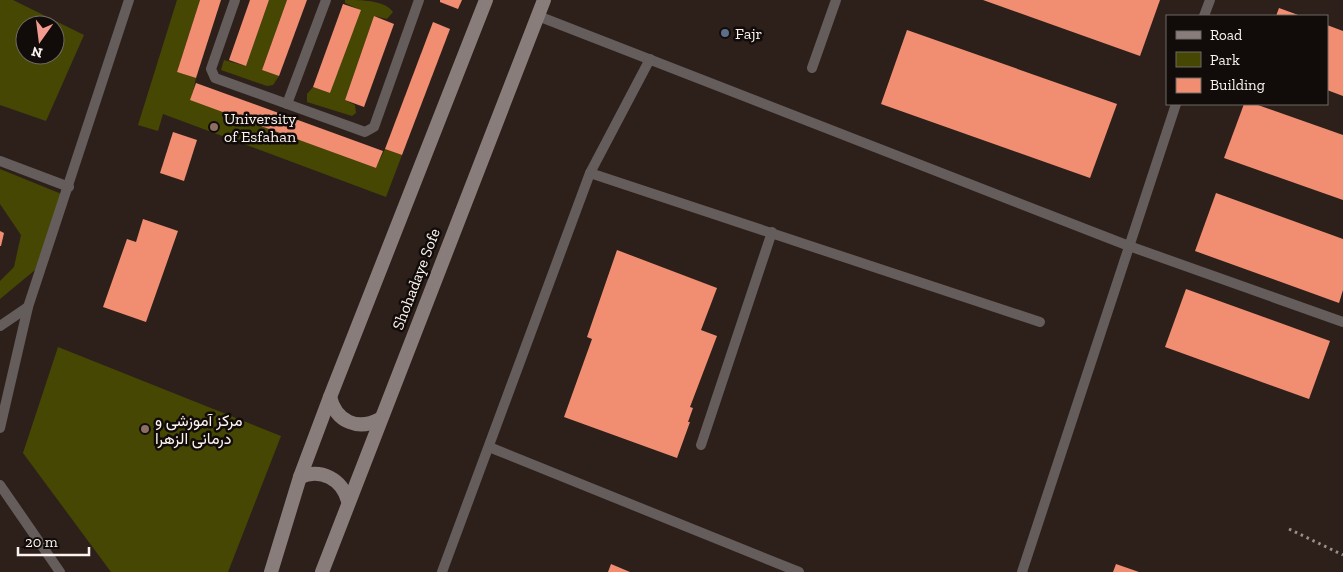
<svg xmlns="http://www.w3.org/2000/svg" width="1343" height="572" font-family="'Zilla Slab',Vazirmatn,serif">
<rect width="100%" height="100%" fill="#2d201b"/>
<!-- green -->
<g fill="#464703" fill-rule="evenodd">
<path d="M0,0h13l71,35 -38,86 -46,-16zM25,25h30v30h-30z"/>
<path d="M177,0h23l-23,72 19,6 -5,22 185,68 9,-19 17,6 -16,42 -223,-83 -5,17 -20,-6z"/>
<path d="M269,0h18l-25,70 17,6 -6,9 -6,1 -46,-16 3,-10 22,6z"/>
<path d="M345,0c16,0 40,0 48,12l-6,7 -13,-3 -29,84 10,5 1,8 -4,3 -45,-14v-8l6,-7 17,6 30,-83 -15,-7z"/>
<path d="M0,169l64,26 -29,75 -35,29v-18l14,-14 7,-32 -21,-31z"/>
<path d="M58,347l223,89 -53,136h-117l-88,-119z"/>
</g>
<!-- building -->
<g fill="#f18e72">
<path d="M200,0h21l-25,78 -19,-6z"/>
<path d="M250,0h19l-23,66 -17,-6z"/>
<path d="M287,0h20l-28,76 -17,-6z"/>
<path d="M440,0h22l-4,9 -18,-7z"/>
<path d="M983,0h177l-20,56z"/>
<path d="M343,4l18,6 -31,83 -17,-6z"/>
<path d="M1279,8l22,8h-25z"/>
<path d="M374,16l20,8 -30,83 -19,-7z"/>
<path d="M433,22l17,7 -48,126 -17,-6z"/>
<path d="M1327,25l16,6v65l-16,-6z"/>
<path d="M907,30l210,74 -27,74 -209,-74z"/>
<path d="M196,83l187,68 -7,17 -186,-68z"/>
<path d="M1244,104h11l88,31v65l-119,-42z"/>
<path d="M173,132l24,8 -13,41 -24,-8z"/>
<path d="M1216,193l127,46v51l-4,13 -144,-52z"/>
<path d="M143,219l35,12 -32,91 -43,-15 24,-68 9,3z"/>
<path d="M0,231l4,2 -3,13h-1z"/>
<path d="M617,250l100,38 -16,42 16,6 -27,71 3,1 -5,14h2l-13,36 -113,-41 28,-78 -5,-2z"/>
<path d="M1186,289l144,52 -21,58 -144,-52z"/>
<path d="M611,564l19,8h-22z"/>
<path d="M1116,564l23,8h-26z"/>
</g>
<g fill="none" stroke-linecap="round" stroke-linejoin="round">
<!-- path -->
<path stroke="#998e89" stroke-width="3" stroke-dasharray="2.5 4" stroke-linecap="butt" d="M1289,529l54,26"/>
<!-- service -->
<g stroke="#645d5c" stroke-width="10">
<path d="M235,0l-24,69 4,9 150,54 9,-5 45,-127"/>
<path d="M538,16l591,230 214,76"/>
<path d="M1204,16l6,-16"/>
<path d="M812,68l24,-68"/>
<path d="M287,104l39,-104"/>
<path d="M0,161l69,26"/>
<path d="M590,173l450,149"/>
<path d="M0,326l28,-19"/>
<path d="M0,428l28,-121 101,-307"/>
<path d="M701,445l71,-213"/>
<path d="M489,447l310,125"/>
<path d="M0,485l60,87"/>
<path d="M442,572l148,-399 60,-114"/>
<path d="M1022,572l154,-468"/>
</g>
<!-- secondary -->
<g stroke="#897d7b" stroke-width="14">
<path d="M330,397c6,25 28,34 50,22"/>
<path d="M300,477c21,-9 42,2 48,24"/>
<path d="M271,572l29,-95 30,-80 156,-397"/>
<path d="M322,572l222,-572"/>
</g>
</g>
<!-- markers -->
<circle fill="#5c6f8a" stroke="#110c09" stroke-width="2" cx="725" cy="33" r="5"/>
<g fill="#8d6e63" stroke="#110c09" stroke-width="2">
<circle cx="214" cy="127" r="5"/>
<circle cx="145" cy="429" r="5"/>
</g>
<g text-anchor="middle" dominant-baseline="central" stroke-width="5" stroke-linejoin="round" paint-order="stroke">
<!-- poi labels -->
<g font-size="16" fill="#fcf3ef" stroke="#110c09" text-anchor="start">
<text x="735" y="33">Fajr</text>
<text x="224" y="118">University<tspan x="224" dy="18">of Esfahan</tspan></text>
<text x="155" y="420">مرکز آموزشی و<tspan x="155" dy="18">درمانی الزهرا</tspan></text>
</g>
<!-- street labels -->
<g font-size="16" fill="#fcf3ef" stroke="#110c09">
<text transform="translate(416 279) rotate(-69)">Shohadaye Sofe</text>
</g>
</g>
<!-- legend -->
<rect x="1166" y="15" width="162" height="90" fill="#110c09" stroke="#6f6865"/>
<rect x="1176" y="31" width="25" height="8" fill="#897d7b" stroke="#6f6865"/>
<text x="1210" y="40" font-size="15" fill="#fcf3ef">Road</text>
<rect x="1176" y="52" width="25" height="15" fill="#464703" stroke="#6f6865"/>
<text x="1210" y="65" font-size="15" fill="#fcf3ef">Park</text>
<rect x="1176" y="78" width="25" height="15" fill="#f18e72" stroke="#6f6865"/>
<text x="1210" y="90" font-size="15" fill="#fcf3ef">Building</text>
<!-- north arrow -->
<g transform="translate(40 40) rotate(194)"><circle r="24" fill="#110c09" stroke="#6f6865"/>
<path d="M0-4L9 19L0 12L-9 19Z" fill="#f59c92"/>
<text y="-8" font-size="14" font-weight="bold" text-anchor="middle" fill="#fcf3ef">N</text>
</g>
<!-- scale -->
<path d="M18 547v8h71v-8" fill="none" stroke="#fcf3ef" stroke-width="2.5"/>
<text x="25" y="547" font-size="15" fill="#fcf3ef" stroke="#110c09" stroke-width="4" paint-order="stroke">20 m</text>
</svg>
